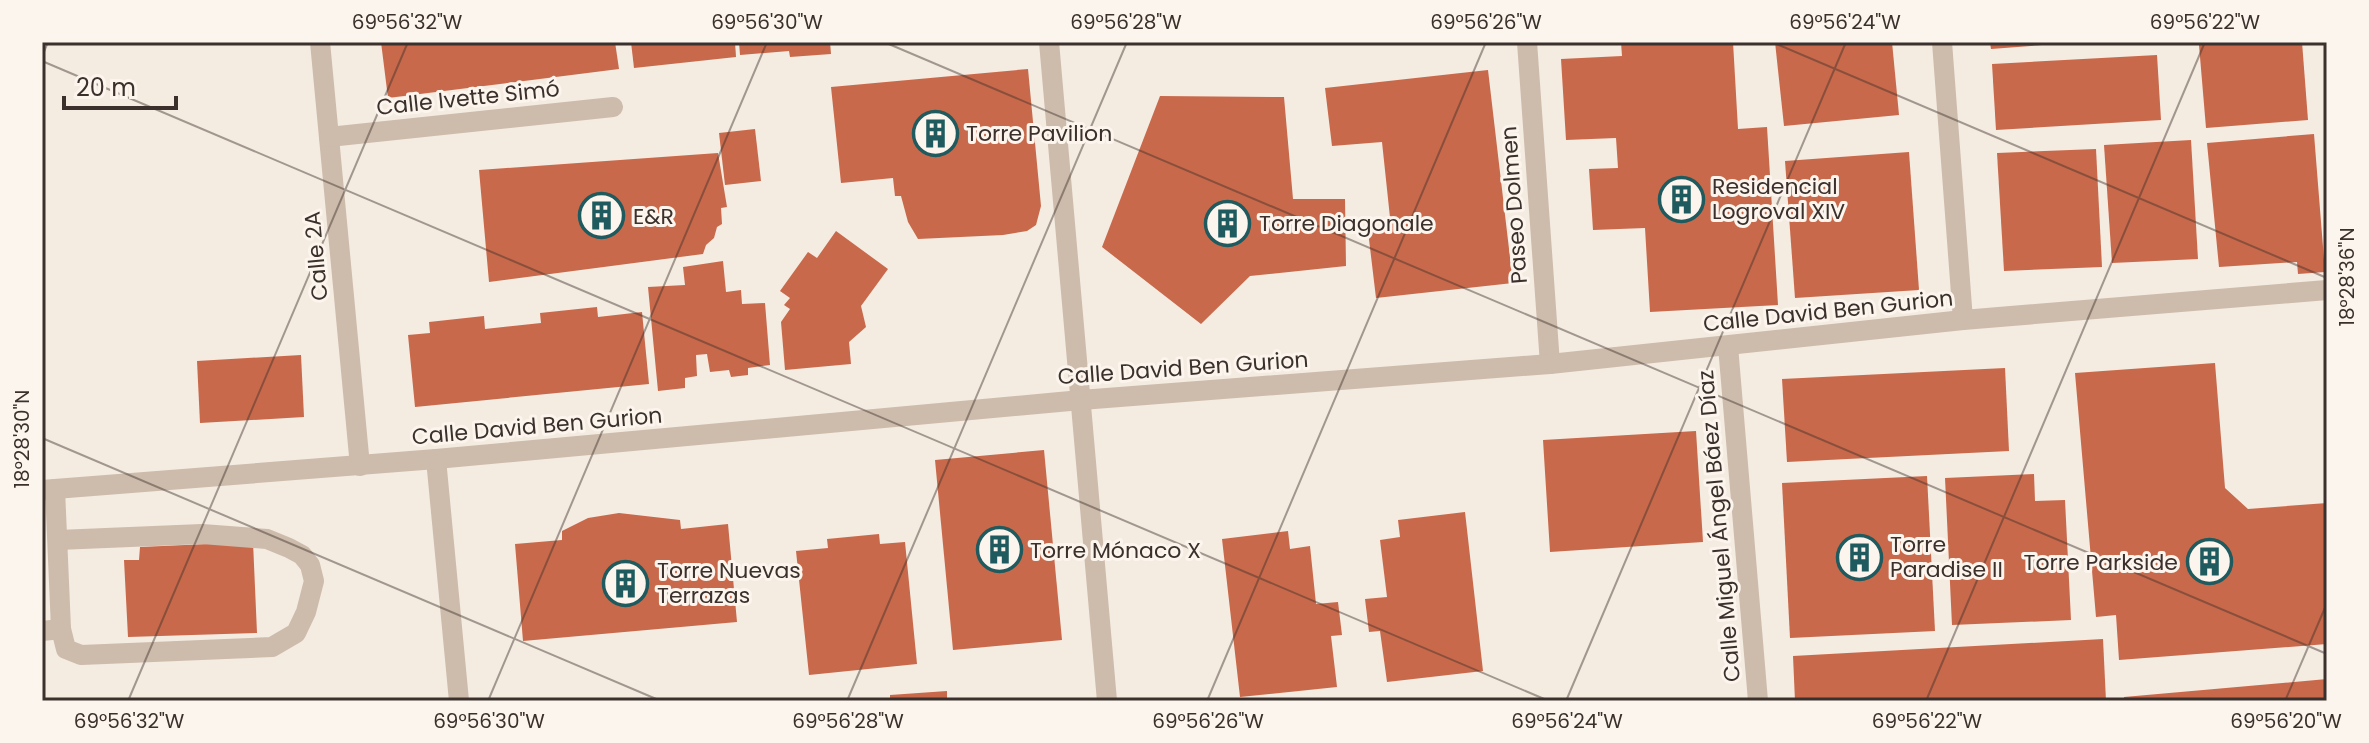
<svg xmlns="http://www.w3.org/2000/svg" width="2369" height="743" font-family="Poppins,sans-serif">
<rect width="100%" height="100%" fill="#f4ebe1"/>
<!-- building -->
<g fill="#c8694b">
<path d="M381,42h234l4,27 -231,29z"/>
<path d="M631,42h104l1,15 -102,11z"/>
<path d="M739,42h91l1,12 -41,3 -1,-6 -49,4z"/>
<path d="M1621,42h112l5,87 29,-2 11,178 -128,7 -5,-84 -52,2 -4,-61 29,-1 -2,-30 -50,2 -5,-81 61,-3z"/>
<path d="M1775,42h117l7,73 -115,11z"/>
<path d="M1990,42h66v2l-65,5z"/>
<path d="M2235,42h67l6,78 -102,8 -7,-83z"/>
<path d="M2157,55l4,65 -165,10 -4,-66z"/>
<path d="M1028,69l13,137 -5,19 -9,6 -24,4 -85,4 -10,-17 -7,-26h-6l-2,-18 -52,5 -10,-96z"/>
<path d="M1488,70l25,213 -137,15 -8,-67 23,-4 -9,-85 -50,4 -7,-58z"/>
<path d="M1160,96l124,1 9,102h52l1,67 -96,10 -49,48 -99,-77z"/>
<path d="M755,129l6,52 -36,4 -6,-52z"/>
<path d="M2314,134l11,138 -27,2 -1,-12 -78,5 -12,-124z"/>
<path d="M2191,140l7,119 -86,4 -8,-118z"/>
<path d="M2096,149l6,118 -98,4 -7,-118z"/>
<path d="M1909,152l10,138 -124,8 -10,-137z"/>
<path d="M718,153l9,54 -6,1 1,16 -5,3 -3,11 -8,7 -3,9 -214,28 -10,-112z"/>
<path d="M836,231l52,38 -27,37 5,21 -17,15 2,22 -66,6 -4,-48 9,-13 -6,-4 6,-7 -10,-7 28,-39 9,6z"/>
<path d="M723,261l3,31 15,-2 1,14 23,-1 5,62 -22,3v7l-17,2 -2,-7 -19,2 -3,-18 -11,1 1,21 -12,2v10l-27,3 -10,-104 37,-2 -2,-18z"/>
<path d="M597,307l1,10 44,-5 7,72 -234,23 -7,-72 22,-2 -1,-11 55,-6 1,13 56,-6 -1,-10z"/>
<path d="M301,355l3,62 -104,6 -3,-62z"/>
<path d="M2215,363l10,125 23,21 79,-6v141l-208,16 -3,-45 -20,2 -21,-244z"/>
<path d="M2005,368l4,83 -222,11 -5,-83z"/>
<path d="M1696,431l7,111 -153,10 -7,-112z"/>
<path d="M1044,450l18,190 -109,10 -18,-190z"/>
<path d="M2034,474l1,27 30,-1 6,120 -119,5 -7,-147z"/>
<path d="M1927,476l8,155 -145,7 -8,-155z"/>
<path d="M1465,512l18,159 -96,11 -7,-51 -11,1 -4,-33 22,-2 -7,-57 20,-3 -2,-17z"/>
<path d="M619,513l61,7 1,9 47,-5 9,98 -214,19 -8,-97 47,-4v-9l26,-13z"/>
<path d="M1288,531l2,18 20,-3 6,58 22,-2 4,33 -11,1 6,51 -97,10 -18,-158z"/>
<path d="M879,534l1,10 25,-2 12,122 -108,11 -13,-124 32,-3 -1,-9z"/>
<path d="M253,542l4,91 -129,4 -4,-77h15l1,-13z"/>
<path d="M2103,639l3,62h-311l-2,-45z"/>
<path d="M2327,679v22h-203v-4z"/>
<path d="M947,691v10h-57v-6z"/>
</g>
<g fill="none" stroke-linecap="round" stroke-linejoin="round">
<!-- minor -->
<g stroke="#cdbbac" stroke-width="20">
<path d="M320,42l40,424"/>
<path d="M1049,42l58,659"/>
<path d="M1527,42l23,322"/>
<path d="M1942,42l21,278"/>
<path d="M329,137l284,-30"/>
<path d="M1728,346l30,355"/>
<path d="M436,459l23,242"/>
<path d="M42,490l394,-31 645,-59 469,-36 413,-44 364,-30"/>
<path d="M58,540l144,-6 65,5 22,9 13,7 8,10 4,16 -8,31 -10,21 -24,14 -191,8 -15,-6 -5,-20"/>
<path d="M42,631l19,-2 -6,-140"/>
</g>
</g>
<!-- ticks -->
<path fill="none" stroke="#3b302b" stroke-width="2" stroke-opacity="0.45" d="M884,42l1443,612M1772,42l555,236M42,57l6,-15M42,61l1507,640M42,438l619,263M128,701l280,-659M488,701l279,-659M847,701l280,-659M1207,701l279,-659M1566,701l280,-659M1926,701l279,-659M2285,701l42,-98"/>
<!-- icons -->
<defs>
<symbol id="building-ring" viewBox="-11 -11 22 22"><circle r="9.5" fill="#fbf5ee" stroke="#1f5a5e" stroke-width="1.5"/><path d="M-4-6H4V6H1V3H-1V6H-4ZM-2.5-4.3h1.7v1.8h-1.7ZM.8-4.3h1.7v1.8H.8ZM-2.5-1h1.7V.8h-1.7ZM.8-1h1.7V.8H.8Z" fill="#1f5a5e"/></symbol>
</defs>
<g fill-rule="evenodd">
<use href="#building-ring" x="910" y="108" width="51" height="51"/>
<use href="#building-ring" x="1656" y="174" width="51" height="51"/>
<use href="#building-ring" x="576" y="190" width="51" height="51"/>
<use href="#building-ring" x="1202" y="198" width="51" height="51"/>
<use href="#building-ring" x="974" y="524" width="51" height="51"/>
<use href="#building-ring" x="1834" y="532" width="51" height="51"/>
<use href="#building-ring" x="2184" y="536" width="51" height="51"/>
<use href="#building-ring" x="600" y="558" width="51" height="51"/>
</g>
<g text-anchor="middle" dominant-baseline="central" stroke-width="6" stroke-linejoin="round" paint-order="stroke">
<!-- street labels -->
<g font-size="22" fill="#3b302b" stroke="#fbf5ee">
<text transform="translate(468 98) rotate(-6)">Calle Ivette Simó</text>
<text transform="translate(1514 205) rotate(-94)">Paseo Dolmen</text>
<text transform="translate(316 256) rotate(-95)">Calle 2A</text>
<text transform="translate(1828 311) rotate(-6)">Calle David Ben Gurion</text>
<text transform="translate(1183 368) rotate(-4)">Calle David Ben Gurion</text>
<text transform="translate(537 426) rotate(-5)">Calle David Ben Gurion</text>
<text transform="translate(1719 526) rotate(-95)">Calle Miguel Ángel Báez Díaz</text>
</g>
<!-- poi labels -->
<g font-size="22" fill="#3b302b" stroke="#fbf5ee" text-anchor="start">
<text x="966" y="133">Torre Pavilion</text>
<text x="1712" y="186">Residencial<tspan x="1712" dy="25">Logroval XIV</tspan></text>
<text x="633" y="216">E&amp;R</text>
<text x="1259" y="223">Torre Diagonale</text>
<text x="1890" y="544">Torre<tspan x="1890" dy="25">Paradise II</tspan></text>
<text x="1030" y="550">Torre Mónaco X</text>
<text x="2178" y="562" text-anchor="end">Torre Parkside</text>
<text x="657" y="570">Torre Nuevas<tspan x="657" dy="25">Terrazas</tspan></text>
</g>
</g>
<!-- border -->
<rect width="2369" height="743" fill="none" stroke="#fbf5ee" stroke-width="88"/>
<!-- scale -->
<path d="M64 96v12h112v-12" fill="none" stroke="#3b302b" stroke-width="4"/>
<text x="76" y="96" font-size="24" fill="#3b302b" stroke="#fbf5ee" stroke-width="6" paint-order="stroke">20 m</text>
<rect x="44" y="44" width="2281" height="655" fill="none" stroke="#3b302b" stroke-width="3"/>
<g font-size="20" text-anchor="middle" fill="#3b302b">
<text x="407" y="29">69°56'32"W</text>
<text x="767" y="29">69°56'30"W</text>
<text x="1126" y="29">69°56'28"W</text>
<text x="1486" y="29">69°56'26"W</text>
<text x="1845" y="29">69°56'24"W</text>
<text x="2205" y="29">69°56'22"W</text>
<text transform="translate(2347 277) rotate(-90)" y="7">18°28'36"N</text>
<text transform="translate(22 439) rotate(-90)" y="7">18°28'30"N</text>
<text x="129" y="728">69°56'32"W</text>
<text x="489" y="728">69°56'30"W</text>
<text x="848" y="728">69°56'28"W</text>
<text x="1208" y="728">69°56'26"W</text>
<text x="1567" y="728">69°56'24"W</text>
<text x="1927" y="728">69°56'22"W</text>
<text x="2286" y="728">69°56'20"W</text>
</g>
</svg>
